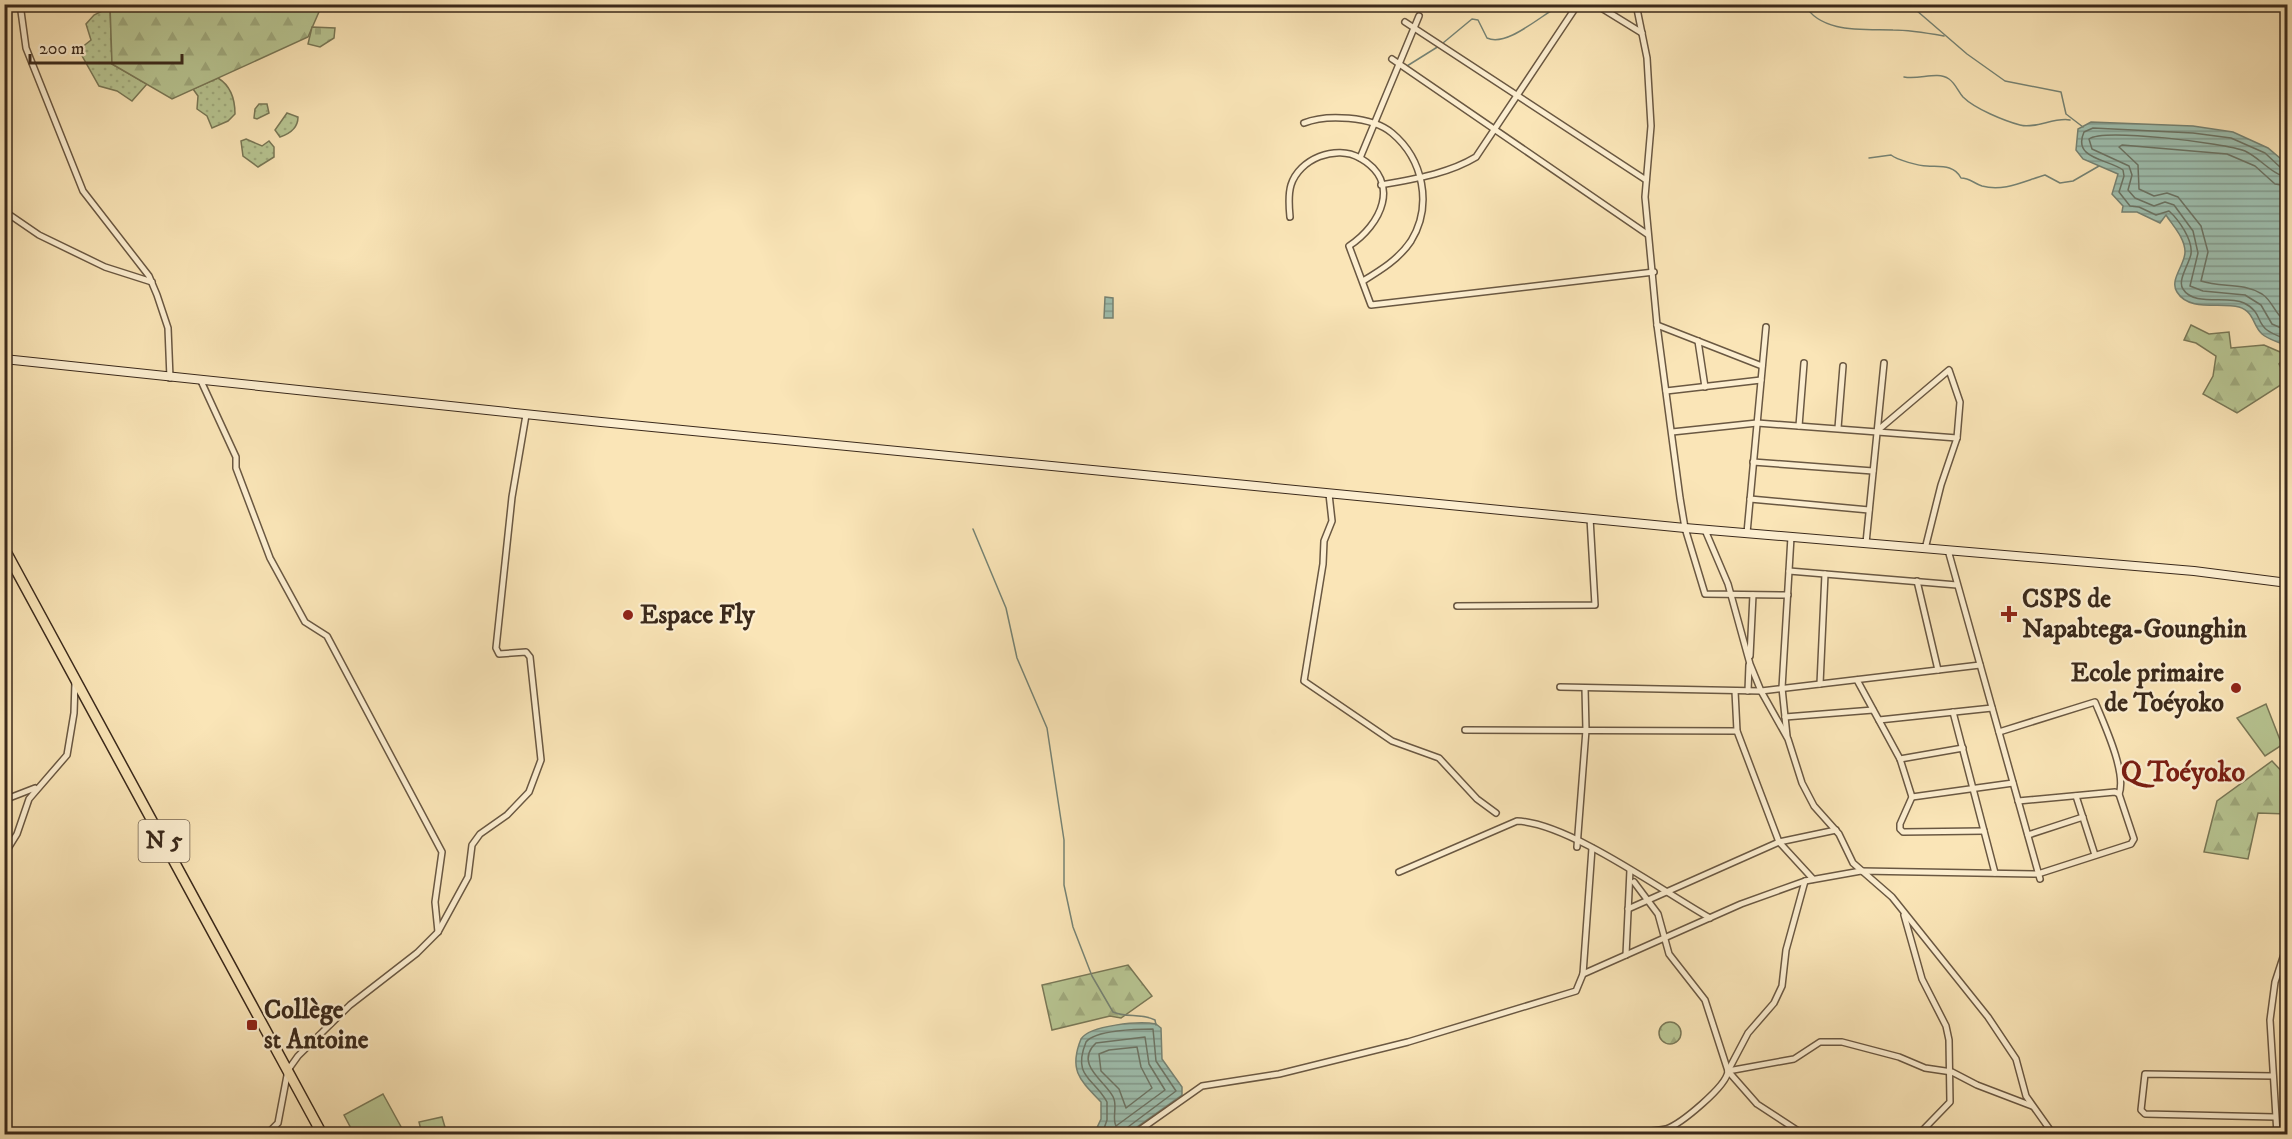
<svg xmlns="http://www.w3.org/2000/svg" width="2292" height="1139" font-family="'IM FELL DW Pica',serif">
<defs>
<pattern id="grass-dots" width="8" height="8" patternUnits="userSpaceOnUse" patternTransform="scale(1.5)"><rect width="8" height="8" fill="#b8c693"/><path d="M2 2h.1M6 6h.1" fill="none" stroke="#9faa7e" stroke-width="1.8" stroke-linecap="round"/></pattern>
<pattern id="forest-firs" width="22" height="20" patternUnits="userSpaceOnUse" patternTransform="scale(1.5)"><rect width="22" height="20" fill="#b8c693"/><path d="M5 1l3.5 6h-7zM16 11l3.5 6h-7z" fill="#9faa7e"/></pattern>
<pattern id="cemetery-stones" width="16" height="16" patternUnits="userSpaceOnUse" patternTransform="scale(1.5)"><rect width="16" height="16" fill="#b8c693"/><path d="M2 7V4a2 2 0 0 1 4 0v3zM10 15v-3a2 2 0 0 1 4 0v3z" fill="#9faa7e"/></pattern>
<pattern id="water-rules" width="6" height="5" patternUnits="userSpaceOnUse" patternTransform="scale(1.5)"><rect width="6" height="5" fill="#9ebfaf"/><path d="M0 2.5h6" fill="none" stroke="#829b8e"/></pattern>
</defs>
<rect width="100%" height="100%" fill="#fae5b7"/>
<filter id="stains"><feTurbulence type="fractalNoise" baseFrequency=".00333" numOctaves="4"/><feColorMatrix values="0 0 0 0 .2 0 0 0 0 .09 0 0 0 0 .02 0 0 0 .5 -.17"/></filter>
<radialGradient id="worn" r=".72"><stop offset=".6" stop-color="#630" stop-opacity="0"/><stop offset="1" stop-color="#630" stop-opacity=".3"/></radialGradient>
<!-- grass -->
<g fill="url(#grass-dots)" stroke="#797857" stroke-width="1.5">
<path d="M110,7l2,57 35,20 -15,17 -15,-10 -18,-5 -18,-32v-6l10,-8 -5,-16 8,-9z"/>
<path d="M218,78c13,8 17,21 17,36l-7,7 -16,7 -5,-12 -10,-7 1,-13 -5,-7z"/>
<path d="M259,104h8l2,9 -12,6 -3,-1 1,-9z"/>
<path d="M287,113l11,4c0,11 -9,17 -18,20l-5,-7z"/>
<path d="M246,139l16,7 7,-5 5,6v10l-16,10 -15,-11 -2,-15z"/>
</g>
<!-- forest -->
<g fill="url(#forest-firs)" stroke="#797857" stroke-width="1.5">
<path d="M110,5h212l-14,32 -136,62 -60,-35z"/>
<path d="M2191,325l18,9 20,-2 2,16 33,-3 23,10 -8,9 8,17 -50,32 -34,-19 10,-18 3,-20 -20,-13 -12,-3z"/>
<path d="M2272,761l15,16v37l-29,-1 -10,46 -44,-7 13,-51z"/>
<path d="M1128,965l24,31 -31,22 -11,-2 -58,14 -10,-45z"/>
<circle cx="1670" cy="1033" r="11"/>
</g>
<!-- cemetery -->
<path fill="url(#cemetery-stones)" stroke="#797857" stroke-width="1.5" d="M312,27l23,1 -1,10 -14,9 -12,-3z"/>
<!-- pitch -->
<g fill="#b8c693" stroke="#797857" stroke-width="1.5">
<path d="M2266,704l16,41 -17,11 -28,-38z"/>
<path d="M383,1094l22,40h-51l-10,-19z"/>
<path d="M442,1117l5,17h-25l-3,-12z"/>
</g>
<!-- water -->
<g fill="url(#water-rules)" stroke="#768374" stroke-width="1.5">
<path d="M2091,122l102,4 40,6 35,16 19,16v183c-7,-5 -18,-7 -25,-13 -10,-9 -7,-22 -23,-27 -18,-5 -50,5 -62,-15 -8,-12 8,-27 8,-40 0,-14 -12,-26 -19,-37l-6,8 -23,-11h-15l1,-6 -11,-12 6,-20 -35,-15 -7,-9 2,-21z"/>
<path d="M1105,297l8,1v20h-9z"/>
<path d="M1156,1024l5,4 1,31 20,28v8l-55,39h-33l7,-15v-17c-20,-21 -33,-31 -20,-63 9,-14 58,-18 75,-15z"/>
</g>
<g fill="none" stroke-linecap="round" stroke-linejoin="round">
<!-- shore -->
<g stroke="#6c7465" stroke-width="1.5">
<path d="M2288,169l-7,-1 -16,-15 -34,-15 -38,-5 -100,-5 -9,4c-12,27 24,27 39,38l1,6 -5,16 11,14 9,1 17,8 13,-4c10,9 24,29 22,43 -2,10 -14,27 -8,35 11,18 44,6 61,14 18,9 12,19 23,27 5,4 14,7 21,10"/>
<path d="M2288,177c-15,-1 -29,-20 -43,-26 -20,-8 -142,-23 -156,-12l3,10 37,17 3,9 -4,15 7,8 19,8 11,-4 9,3 19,26 5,22 -8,33 13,5 42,4 16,10 11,19 16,7"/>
<path d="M2288,186l-13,-2 -20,-18 -28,-12 -105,-9 -3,2 19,18 1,24 15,7 13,-3 11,4 23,29 7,26 -7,29c21,7 41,1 61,13 12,8 12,21 26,28"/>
<path d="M1145,1037l4,27 16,26 -49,36c-4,-7 1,-18 -2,-27 -4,-15 -42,-34 -18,-56z"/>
<path d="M1137,1047l4,20 11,21 -26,20 -7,-19 -18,-18 -2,-17 10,-4z"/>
<path d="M1102,1134l5,-14v-18c-13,-24 -35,-25 -21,-60 9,-12 52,-13 67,-13l3,32 20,30 -48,36 -3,7"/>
</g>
<!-- stream -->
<g stroke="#768374" stroke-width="1.5">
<path d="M1804,4c17,30 60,25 89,26 17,0 34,3 51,6"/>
<path d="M1909,4l58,50 38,27 56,11 5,22 17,13"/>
<path d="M1443,43l29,-24 6,1 9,18c21,10 57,-26 76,-34"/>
<path d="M1407,66l32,-20"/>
<path d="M1904,77c16,3 33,-6 45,2 6,4 9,12 14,18 12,12 42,24 57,28 16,4 34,-8 50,-5"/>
<path d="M1869,158l22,-3c6,5 28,11 36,11 12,1 27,-2 34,12 9,0 12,5 21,8 22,6 42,-5 63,-11l15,8 13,-2 26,-15"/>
<path d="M973,529l33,79 11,50 30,70 17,112v45l9,42 19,49 21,36c13,6 29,1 42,8l1,5"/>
</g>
<defs>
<g id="street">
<path d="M20,4l6,44 57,143 66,85 8,19 11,33 2,50"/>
<path d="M1595,4l47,29"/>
<path d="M1636,4l11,54 4,68 -6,71 12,128 23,173 5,30 20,66 83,1"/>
<path d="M1405,22l241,158"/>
<path d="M1392,59l255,175"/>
<path d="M1304,123c22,-9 68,-7 88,10 31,26 41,72 19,108 -12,18 -30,29 -48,40"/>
<path d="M1360,158l59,-142"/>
<path d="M1381,185c32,-6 67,-11 95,-28l102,-153"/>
<path d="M4,211l35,24 66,32 47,15"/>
<path d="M1290,217c-1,-10 -2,-22 1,-32 8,-26 45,-41 69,-27 42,24 21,67 -11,88l22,59 283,-33"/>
<path d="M1657,325l105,41"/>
<path d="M1698,341l7,46"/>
<path d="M201,381l35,76v11l34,90 35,64 22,14 115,216 -7,50 3,30"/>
<path d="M1666,391l95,-11"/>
<path d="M1799,426l5,-63"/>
<path d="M1838,428l5,-62"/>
<path d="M1877,431l72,-61 11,32 -3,36 -16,47 -16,64"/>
<path d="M1672,432l85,-9 200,15"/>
<path d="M1753,462l120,9"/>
<path d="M1329,494l3,27 -8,20 -1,23 -19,117 88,60 47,17 38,41 19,14"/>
<path d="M1750,499l119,11"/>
<path d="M1705,530l23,54 22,80 11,27 27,48 14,44 12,23 25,28 14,29 39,34 96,120 28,42 10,37 27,38"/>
<path d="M1747,533l19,-206"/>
<path d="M1866,543l18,-180"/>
<path d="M1948,550l92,329"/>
<path d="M1789,571l168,14"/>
<path d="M1917,581l21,89"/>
<path d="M1457,606l138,-1 -5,-87"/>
<path d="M1750,656l3,-61"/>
<path d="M1857,680l43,79 12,38 -12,27v5l3,3 81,-1"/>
<path d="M1820,684l5,-110"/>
<path d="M1560,687l201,4 219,-26"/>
<path d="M1735,691l2,40 42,111 34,37"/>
<path d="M1748,691l1,-26"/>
<path d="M1953,712l42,161"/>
<path d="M1785,717l88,-7"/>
<path d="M1879,720l113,-12"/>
<path d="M1465,730l272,1"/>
<path d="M1999,732l96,-30c9,22 32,71 24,92"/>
<path d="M1787,736l-5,-48 9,-151"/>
<path d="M1900,759l63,-11"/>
<path d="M2076,796l19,59"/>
<path d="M1912,797l101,-14"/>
<path d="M4,800l31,-12"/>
<path d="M2028,835l55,-18"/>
<path d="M1577,847l9,-117 -1,-42"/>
<path d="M4,855l13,-21 12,-35 38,-44 7,-42 1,-31"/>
<path d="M1399,872l118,-51c52,2 145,70 193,97"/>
<path d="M1634,882l24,32 11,40 36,46 23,71c-1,15 -47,53 -62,58 -10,2 -19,1 -28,5"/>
<path d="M1628,909l151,-67 57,-12"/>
<path d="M1904,915l18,64 24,47 3,14 1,62 -31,32"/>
<path d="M2285,946l3,-18"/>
<path d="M1626,955l4,-85"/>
<path d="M1583,974l158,-70 64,-23 56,-10 177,3 93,-30 3,-5 -15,-45 -4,-2 -97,9"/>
<path d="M1729,1069l19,-36 26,-30 8,-17 4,-36 19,-69"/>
<path d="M1728,1071l66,-12 26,-17h22l57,15 26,11 27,4 25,13 55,21"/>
<path d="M1728,1071l29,33 46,30"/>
<path d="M2273,1076l-128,-2 -4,36 4,4 130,3"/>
<path d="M267,1134l11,-11 10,-53 10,-14 52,-51 67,-52 21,-21 30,-55 4,-32 8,-11 27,-19 22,-23 12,-32 -11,-103 -4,-5 -27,2 -3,-6 16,-151 14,-82"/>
<path d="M1134,1134l68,-48 77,-12 129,-32 168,-51 7,-17 9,-126"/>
<path d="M2277,1134l-7,-114 5,-38 13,-40"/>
</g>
<path id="secondary" d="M4,359l597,63 1084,106 509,43 94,12"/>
<path id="highway" d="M4,548l318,586"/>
</defs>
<!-- street casing -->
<use href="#street" stroke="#6a5842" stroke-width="8"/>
<!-- secondary casing -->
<use href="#secondary" stroke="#3a291b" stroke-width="10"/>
<!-- highway casing -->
<use href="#highway" stroke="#3a291b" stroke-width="12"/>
<!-- street -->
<use href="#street" stroke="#fceed0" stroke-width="5"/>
<!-- secondary -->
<use href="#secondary" stroke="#fceed0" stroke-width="8"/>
<!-- highway -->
<use href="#highway" stroke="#fae5b7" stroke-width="9"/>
</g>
<!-- markers -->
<g fill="#8f2418" stroke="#fceed0" stroke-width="2">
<path d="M2006 605h6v6h6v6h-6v6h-6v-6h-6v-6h6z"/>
<circle cx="628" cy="615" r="6"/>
<circle cx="2236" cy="688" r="6"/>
<rect x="246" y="1019" width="12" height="12" rx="3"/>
</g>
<g text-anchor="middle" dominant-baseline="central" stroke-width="4.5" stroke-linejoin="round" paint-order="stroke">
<!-- shield labels -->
<rect fill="#fceed0" stroke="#746451" stroke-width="1.5" x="138.5" y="820" width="51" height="42" rx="4.5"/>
<g font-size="24" font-weight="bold" fill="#3a291b">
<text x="164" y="841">N 5</text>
</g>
<!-- poi labels -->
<g font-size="26" font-weight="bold" fill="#3a291b" stroke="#fceed0" text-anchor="start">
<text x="2022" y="599">CSPS de<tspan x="2022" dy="30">Napabtega-Gounghin</tspan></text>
<text x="640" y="615">Espace Fly</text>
<text x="2224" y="673" text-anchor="end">Ecole primaire<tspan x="2224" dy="30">de Toéyoko</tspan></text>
<text x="264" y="1010">Collège<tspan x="264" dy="30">st Antoine</tspan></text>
</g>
<!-- quarter labels -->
<g font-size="28" font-weight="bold" fill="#7a1f14" stroke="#fceed0">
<text x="2183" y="772">Q Toéyoko</text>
</g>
</g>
<!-- margin -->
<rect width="2292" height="1139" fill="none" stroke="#fae5b7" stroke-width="24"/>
<rect x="6" y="6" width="2280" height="1127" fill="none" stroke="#3a291b" stroke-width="3"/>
<rect x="12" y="12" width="2268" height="1115" fill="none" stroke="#3a291b" stroke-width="1.5"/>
<!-- scale -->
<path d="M30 54v9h152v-9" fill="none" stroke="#3a291b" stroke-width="3"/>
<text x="39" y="54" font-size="18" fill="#3a291b" stroke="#fceed0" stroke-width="4.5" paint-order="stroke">200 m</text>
<rect width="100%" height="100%" filter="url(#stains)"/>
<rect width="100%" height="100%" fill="url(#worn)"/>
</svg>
